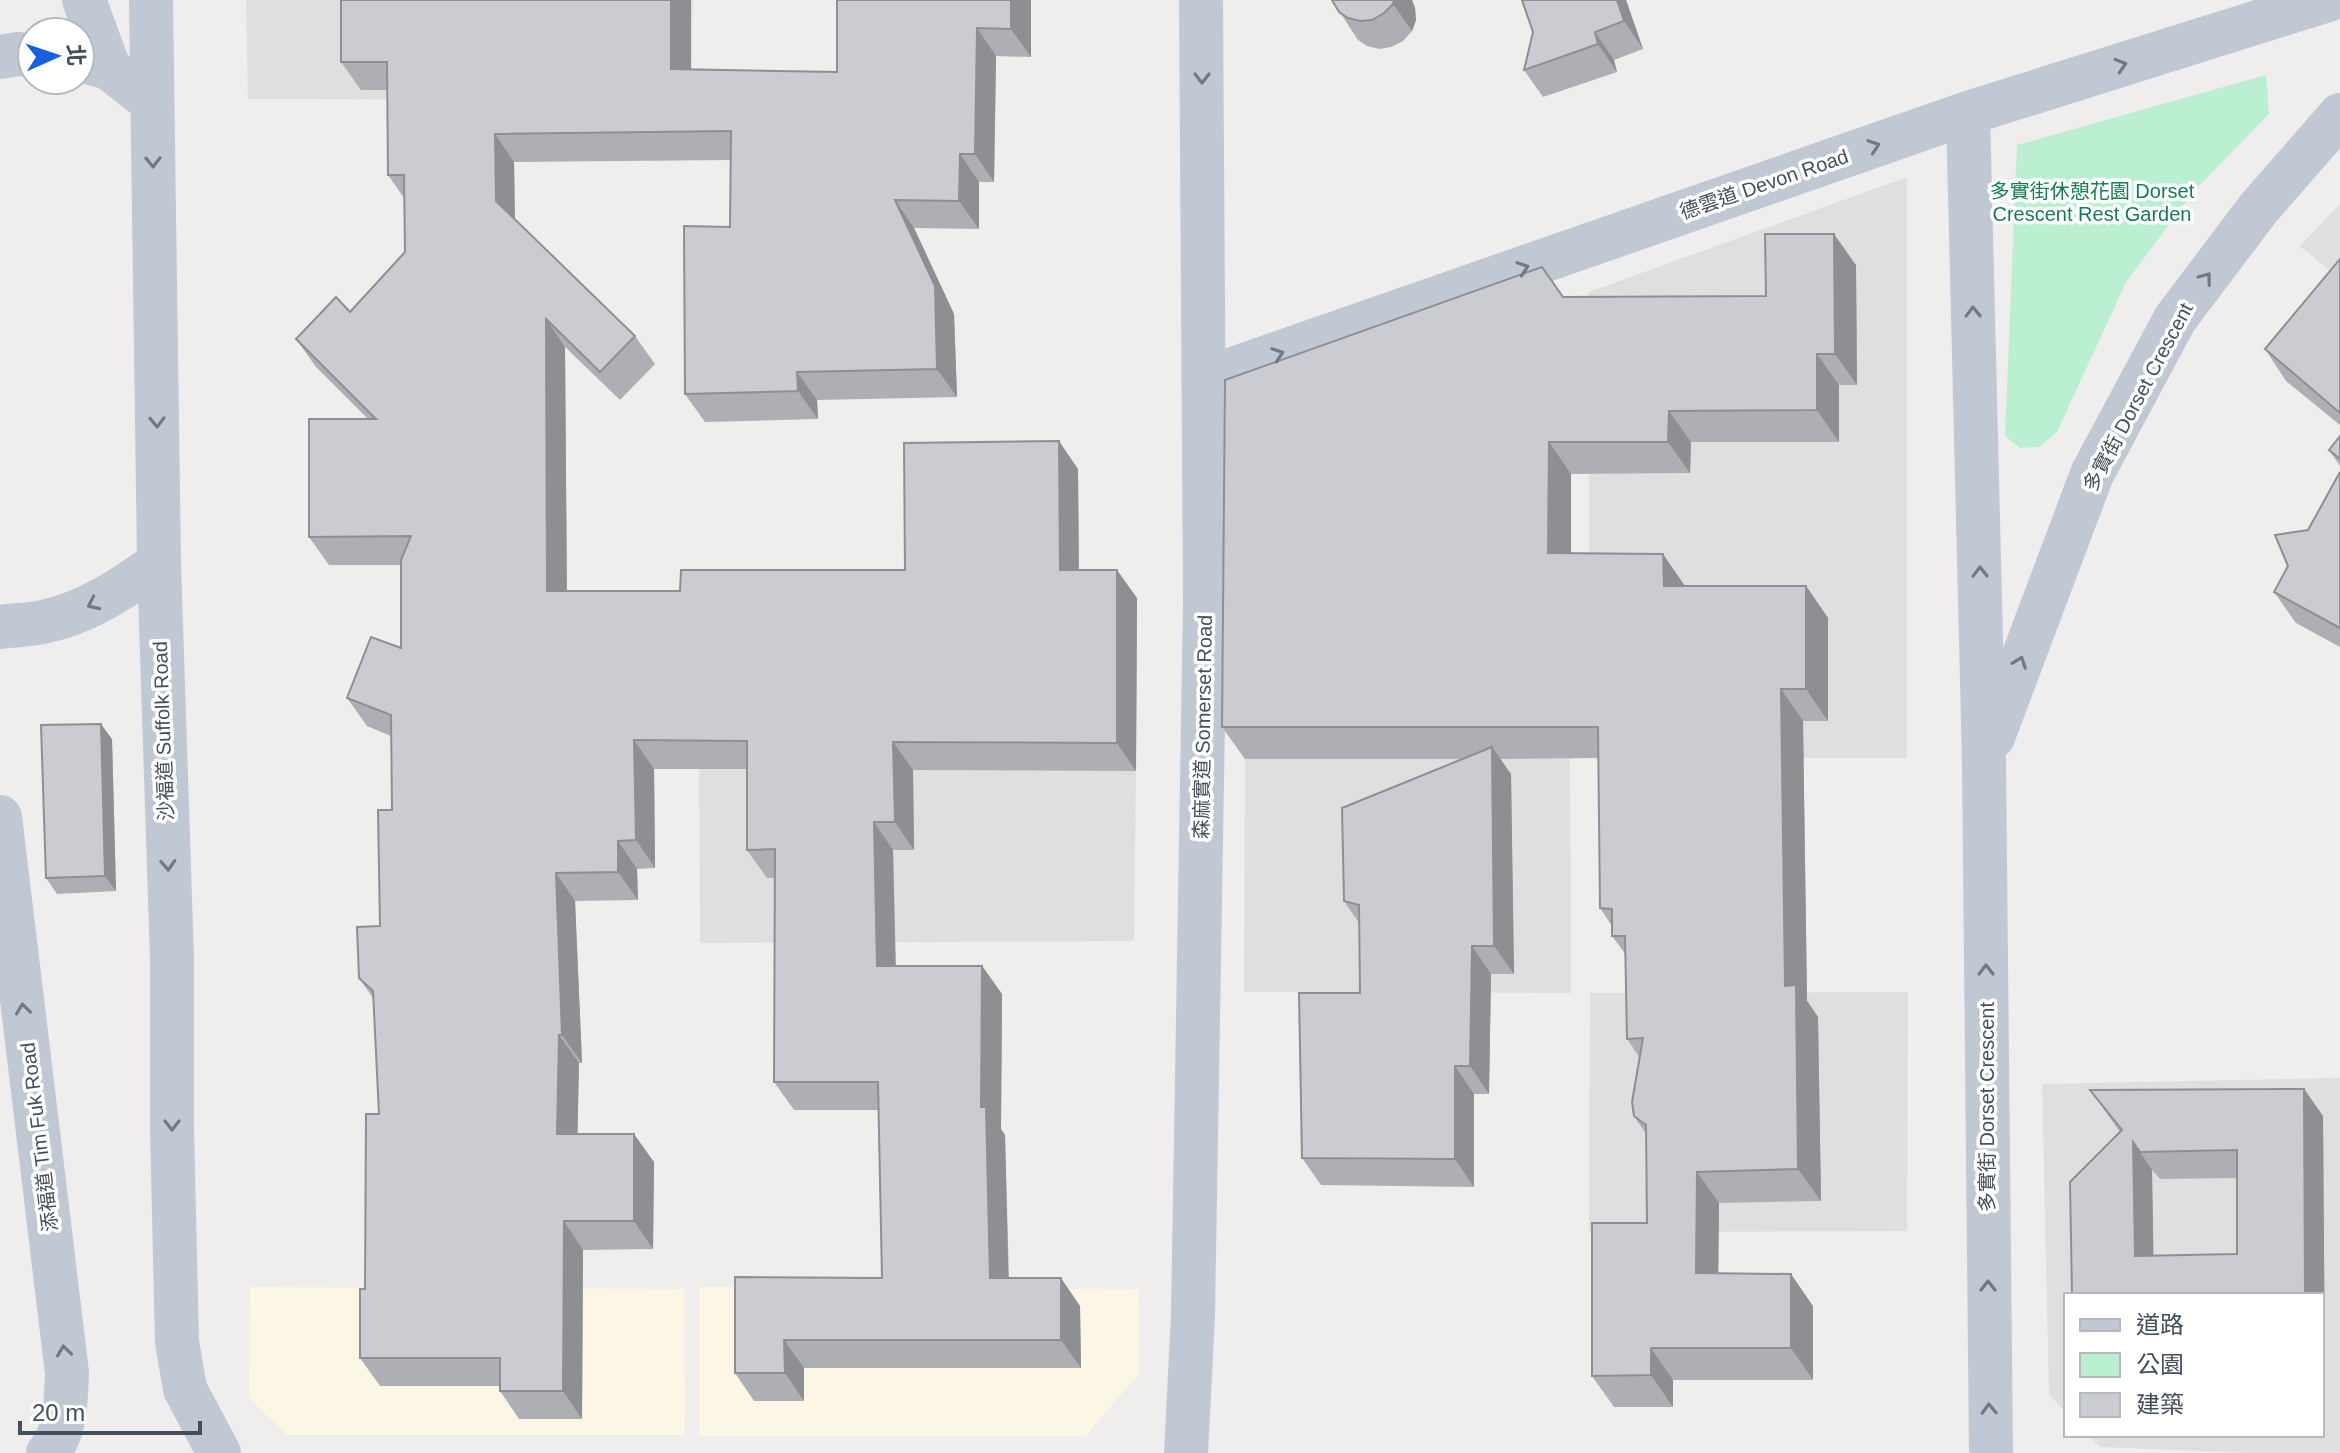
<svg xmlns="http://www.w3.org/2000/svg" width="2340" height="1453" font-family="Arial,'Noto Sans TC',sans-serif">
<rect width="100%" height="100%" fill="#f0eded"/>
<!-- commercial -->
<g fill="#fcf7e5">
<path d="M250,1287l434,2 1,146h-398l-38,-37z"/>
<path d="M699,1287l439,2 1,85 -54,62h-386z"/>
</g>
<!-- education -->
<g fill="#e1dedf">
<path d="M246,0h447l-2,100 -443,-1z"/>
<path d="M1907,177v581h-318v-466z"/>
<path d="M2340,204v75l-40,-33z"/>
<path d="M1570,758l1,235 -327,-1 1,-233z"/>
<path d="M699,769l437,2 -2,170 -434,2z"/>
<path d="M1908,992l-1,239 -318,1 1,-239z"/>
<path d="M2340,1078v375h-86l-154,-6 -11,-12h233v-140h-256v117l-17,-17 -7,-311z"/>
</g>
<!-- green -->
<path fill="#baefd2" d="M2266,75l3,39 -74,76 -69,92 -69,150 -18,15 -19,1 -15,-12 12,-291z"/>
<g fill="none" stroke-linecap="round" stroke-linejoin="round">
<!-- minor -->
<g stroke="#c0c8d3" stroke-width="44">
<path d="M84,0l25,68"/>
<path d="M151,0l8,563 13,396v169l5,214 8,47 34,64"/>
<path d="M0,57l18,-3 14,1"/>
<path d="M80,60l29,8 43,34"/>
<path d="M1968,113l16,649 7,691"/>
<path d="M1204,379l764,-266 360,-113"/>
<path d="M0,627c14,-2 29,-2 43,-5 44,-9 80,-34 116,-59"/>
<path d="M1993,737l99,-263 83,-155 83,-110 82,-94"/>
<path d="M0,817l67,556c-1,26 -1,59 -19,80"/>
<path d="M1186,1453l7,-138 12,-712 -4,-603"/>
</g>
</g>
<!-- wall -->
<g fill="#aeafb5" fill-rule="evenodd">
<path d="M341,0h350v69l146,3 194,-72v57l-35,-1 -2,126h-15v47l-65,-1 40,86 3,83 -140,3 1,19 -113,3 -20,-28 45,-167 1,-67 -217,2 1,58 120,116 20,28 -35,36 -55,-53 2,244h113l225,-21 173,-101 1,101 58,28 -1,173 -223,-1 1,80h-21l3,116h86l20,28 -1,135 4,6 4,143 71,28 1,62h-277v33h-50l-19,-28v-96l147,1 -4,-168h-84l-20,-28 1,-204h-8l-20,-28v-81h-93l1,99 -18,1 1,31 -63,1 7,162h-3l-2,71 77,28 -1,87 -70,1 -1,169h-63l-19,-28v-5h-120l-20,-28 19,-244 -6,-116 -14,-20 21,-52 12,-116 -1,-74 -24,-10 -20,-28 54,-50v-83h-72l-20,-28 59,-118 -52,-52 -20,-28 54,-27 55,-60 -1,-54 -16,-23 -1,-85h-26l-20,-28z"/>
<path d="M1332,0h80l3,8 1,12 -4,11 -9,10 -12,6 -12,2 -12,-3 -9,-6z"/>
<path d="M1626,0l17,49 -29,11 3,12 -74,25 -19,-27 9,-38z"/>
<path d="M2340,259v166l-54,-44 -21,-32z"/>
<path d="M1856,265l1,120h-18v57h-148l-1,31 -119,1v80l114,32h121l22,32v103h-25l4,280 11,16 3,184 -102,2 -1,71 95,32v74h-140v27h-59l-22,-31 55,-153 -1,-89 -12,-18 6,-58 -13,-19 -1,-84 -14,-19v-10l-12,-18 -2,-150 -98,1 11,15 3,200h-23l-2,120h-15v93l-153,-2 -19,-27 58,-165 -1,-70 -15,-22 119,-142h-218l-23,-32 341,-430 203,-1z"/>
<path d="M2340,436v30l-11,-16z"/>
<path d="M2340,472v175l-44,-24 -22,-31z"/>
<path d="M112,739l4,152 -59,3 -11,-16z"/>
<path d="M2304,1089l19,27 2,271h-3v-92h-250l48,-163 -30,-42zM2152,1170l8,9 77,-1v76l-84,2z"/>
</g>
<!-- shaded-wall -->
<g fill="#8d8f93">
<path d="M671,0h20v97l-20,-28z"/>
<path d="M1011,0h20v57l-20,-28z"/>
<path d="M1394,0h18l3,8 1,12 -4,11 -19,-27z"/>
<path d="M1617,0h9l17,49 -19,-28z"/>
<path d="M977,28l19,28 -2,126 -19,-28z"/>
<path d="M1595,32l19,28 3,12 -19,-28z"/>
<path d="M495,134l19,28 1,67 -19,-28z"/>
<path d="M960,154l19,28v47l-20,-28z"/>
<path d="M895,200l19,28 40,86 3,83 -20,-28z"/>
<path d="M1834,234l22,31 1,120 -22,-31z"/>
<path d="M546,319l19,28 2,272 -20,-28z"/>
<path d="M1817,354l22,31v57l-22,-32z"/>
<path d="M797,372l20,28 1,19 -20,-28z"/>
<path d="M1669,411l22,31 -1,31 -22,-31z"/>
<path d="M1059,441l19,28 1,129 -19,-28z"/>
<path d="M1549,442l22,32v111l-23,-32z"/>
<path d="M1663,554l22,32h-21z"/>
<path d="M1117,570l20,28 -1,173 -19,-28z"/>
<path d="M1806,586l22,32v103l-22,-32z"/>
<path d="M1781,689l22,32 4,280 11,16 3,184 -23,-32 -13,-183z"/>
<path d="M101,724l11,15 4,152 -11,-15z"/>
<path d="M634,740l20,29 1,99 -19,-28z"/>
<path d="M893,742l20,28 1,80 -19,-28z"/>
<path d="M1492,747l19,27 3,200 -20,-28z"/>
<path d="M874,822l19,28 3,144 -19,-28z"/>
<path d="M618,841l19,28 1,31 -20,-28z"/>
<path d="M556,873l19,28 7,162 -20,-28z"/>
<path d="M1472,946l19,28 -2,120 -19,-28z"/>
<path d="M982,966l20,28 -1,135 4,6 4,171 -19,-28 -9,-171z"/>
<path d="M559,1035l20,28 -2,99 -20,-28z"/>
<path d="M1455,1066l19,28v93l-19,-28z"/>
<path d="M2304,1089l19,27 2,271 -3,-5v-87h-17z"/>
<path d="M634,1134l20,28 -1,87 -19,-28z"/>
<path d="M2133,1142l19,28 2,114 -19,-28z"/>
<path d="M1697,1172l22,31 -1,102 -22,-32z"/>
<path d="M564,1221l19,29 -1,169 -19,-28z"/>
<path d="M1791,1274l22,32v74l-22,-32z"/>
<path d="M1061,1278l19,28 1,62 -20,-28z"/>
<path d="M784,1340l20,28v33l-19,-28z"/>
<path d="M1651,1348l22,32v27l-22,-32z"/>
</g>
<!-- building -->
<g fill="#caccd2" stroke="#8d8f93" stroke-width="2" fill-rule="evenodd">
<path d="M341,0h330v69l166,3v-72h174v29l-34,-1 -2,126h-15l-1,47 -64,-1 40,86 2,83 -140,3 1,19 -113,3 -1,-168 46,1 1,-96 -236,3 1,67 139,135 -35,36 -54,-53 1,272h133l1,-21h224l-1,-127 155,-2 1,129h57v173l-224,-1 2,80h-21l3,144h105l-1,141h5l4,171h71v62h-277l1,33h-50v-96l147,1 -4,-196h-104l1,-233 -28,1v-109l-113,-1 2,100 -18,1v31l-62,1 6,162h-3l-2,99h77v87h-70l-1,170h-63v-33h-140v-69h5l1,-175h13l-6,-123 -14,-13 -2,-51 23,-1 -2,-116h14l-1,-95 -44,-17 24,-61 30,11v-88l10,-24 -102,1v-118h67l-80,-80 40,-42 14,15 55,-60 -1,-77h-16l-1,-113h-46z"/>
<path d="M1332,0h62l-1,4 -9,9 -12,7 -12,1 -12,-3 -9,-6z"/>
<path d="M1522,0h95l7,21 -29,11 3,12 -74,26 9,-38z"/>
<path d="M1765,234h69l1,120h-18v56l-148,1 -1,31h-119l-1,111 115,1 1,32h142v103h-25l4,297 11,-1 2,184 -101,3 -1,101 95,1v74h-140v27l-59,1v-153h55l-1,-98 -12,-9 -2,-14 11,-64 -16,1 -2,-103h-13v-27l-12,-1 -2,-181h-376l3,-347 317,-113 21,30 203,-1z"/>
<path d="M2340,259v154l-75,-64z"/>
<path d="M2340,436v23l-11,-9z"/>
<path d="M2340,472v156l-66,-36 14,-26 -13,-31 33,-5z"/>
<path d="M101,724l4,152 -59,2 -5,-153z"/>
<path d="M1492,747l2,199h-22l-2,120h-15v93l-153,-1 -3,-165h61l-1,-88 -15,-4 -2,-93z"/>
<path d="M2304,1089l1,206h-233l-2,-113 52,-52 -32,-40zM2133,1142l7,10 97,-2v104l-102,2z"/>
</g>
<!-- one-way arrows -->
<defs><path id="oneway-chevron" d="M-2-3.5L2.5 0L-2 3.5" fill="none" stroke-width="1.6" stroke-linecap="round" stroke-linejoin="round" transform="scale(2)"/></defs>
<g stroke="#707985">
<use href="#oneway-chevron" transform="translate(2121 65) rotate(-17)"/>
<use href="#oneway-chevron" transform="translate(1202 78) rotate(90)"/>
<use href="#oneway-chevron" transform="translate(1874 146) rotate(-19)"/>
<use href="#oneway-chevron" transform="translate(153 162) rotate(89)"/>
<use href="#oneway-chevron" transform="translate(1523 268) rotate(-19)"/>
<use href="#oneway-chevron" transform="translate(2206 278) rotate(-53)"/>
<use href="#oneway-chevron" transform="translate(1973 312) rotate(-91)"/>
<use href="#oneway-chevron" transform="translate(1278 354) rotate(-19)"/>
<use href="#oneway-chevron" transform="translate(157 422) rotate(89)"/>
<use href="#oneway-chevron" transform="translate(1980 572) rotate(-91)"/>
<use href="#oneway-chevron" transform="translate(93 604) rotate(155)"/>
<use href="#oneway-chevron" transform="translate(2020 662) rotate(-70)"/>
<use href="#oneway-chevron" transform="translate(168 865) rotate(87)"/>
<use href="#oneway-chevron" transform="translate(1986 970) rotate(-90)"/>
<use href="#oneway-chevron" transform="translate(23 1009) rotate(-97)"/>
<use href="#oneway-chevron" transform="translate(172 1125) rotate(90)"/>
<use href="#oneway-chevron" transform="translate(1988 1286) rotate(-90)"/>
<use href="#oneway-chevron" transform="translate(64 1351) rotate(-97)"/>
<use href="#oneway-chevron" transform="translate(1989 1409) rotate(-92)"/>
</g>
<g text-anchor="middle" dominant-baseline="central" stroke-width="7" stroke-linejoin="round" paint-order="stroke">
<!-- street labels -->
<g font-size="20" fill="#454f5b" stroke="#fff">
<text transform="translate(1764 184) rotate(-19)">德雲道 Devon Road</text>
<text transform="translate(2138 397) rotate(-62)">多實街 Dorset Crescent</text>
<text transform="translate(1203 727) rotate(-89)">森麻實道 Somerset Road</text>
<text transform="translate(163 731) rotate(-92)">沙福道 Suffolk Road</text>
<text transform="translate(1987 1107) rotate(-90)">多實街 Dorset Crescent</text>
<text transform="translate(39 1137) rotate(-97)">添福道 Tim Fuk Road</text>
</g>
<!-- park labels -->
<g font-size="20" fill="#147e51" stroke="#fff">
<text x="2092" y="191">多實街休憩花園 Dorset<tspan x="2092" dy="23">Crescent Rest Garden</tspan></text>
</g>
</g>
<!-- legend -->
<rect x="2064" y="1293" width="260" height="144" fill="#ffffff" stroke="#b5b9bd" stroke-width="2"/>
<rect x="2080" y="1319" width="40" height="12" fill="#c0c8d3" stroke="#b5b9bd" stroke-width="2"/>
<text x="2136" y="1333" font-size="24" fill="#454f5b">道路</text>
<rect x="2080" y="1353" width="40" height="24" fill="#baefd2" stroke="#b5b9bd" stroke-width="2"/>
<text x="2136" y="1373" font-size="24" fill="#454f5b">公園</text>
<rect x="2080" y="1393" width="40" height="24" fill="#caccd2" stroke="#b5b9bd" stroke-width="2"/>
<text x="2136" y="1413" font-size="24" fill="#454f5b">建築</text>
<!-- north arrow -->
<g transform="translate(56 56) rotate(87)"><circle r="38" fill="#ffffff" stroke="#b5b9bd" stroke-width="2"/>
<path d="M0-6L14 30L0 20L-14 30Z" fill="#1560e2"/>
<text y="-12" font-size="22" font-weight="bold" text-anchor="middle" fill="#454f5b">北</text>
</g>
<!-- scale -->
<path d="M20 1421v12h180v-12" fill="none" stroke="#454f5b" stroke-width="4"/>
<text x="32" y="1421" font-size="24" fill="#454f5b" stroke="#ffffff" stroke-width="6" paint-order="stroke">20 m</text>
</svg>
